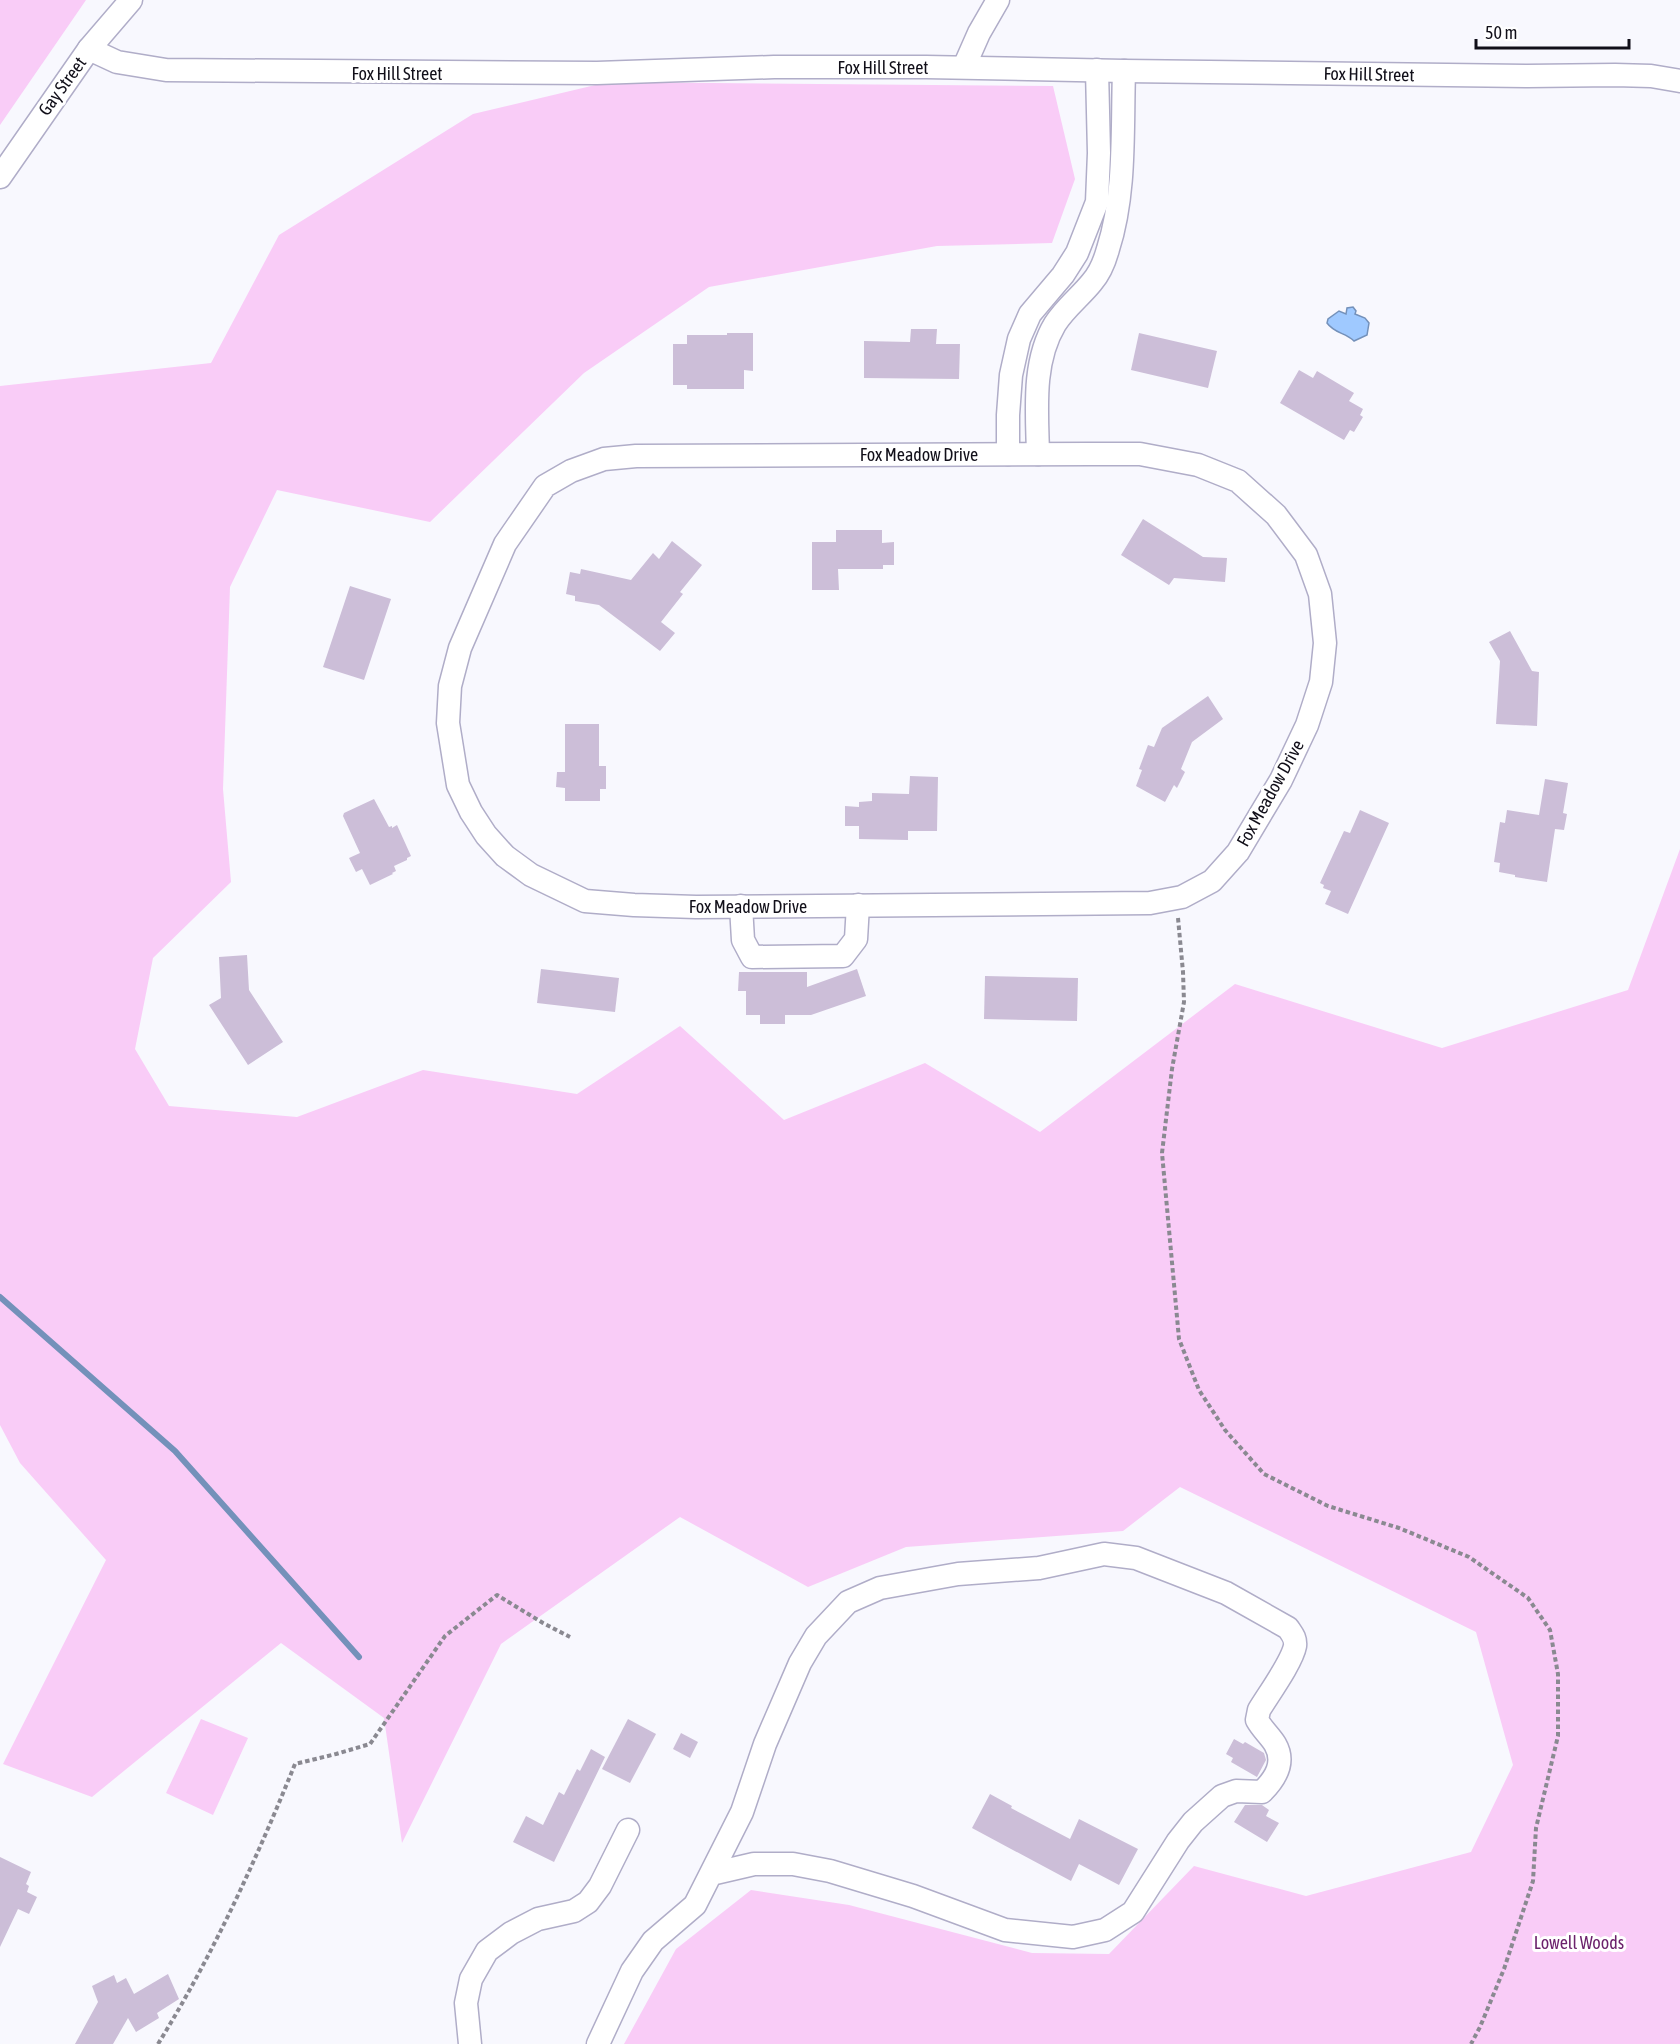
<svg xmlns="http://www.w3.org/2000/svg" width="1680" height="2044" font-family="'Asap Condensed',sans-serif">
<rect width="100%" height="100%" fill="#f8f8fe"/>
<!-- green -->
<g fill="#f9ccf7">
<path d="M0,0h86l-86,125z"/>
<path d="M608,82l445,4 22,93 -23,64 -115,3 -228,41 -125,86 -154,149 -153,-32 -47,97 -7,202 8,93 -78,76 -18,91 34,57 128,11 126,-47 154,24 103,-68 104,94 141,-57 115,69 195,-148 207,64 186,-58 52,-141v1195h-1056l52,-95 75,-59 98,15 183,48 77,1 85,-88 112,30 165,-44 42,-87 -37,-133 -296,-145 -57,44 -217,16 -98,40 -128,-70 -179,127 -99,199 -18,-125 -103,-75 -189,154 -89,-33 103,-204 -86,-97 -20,-38v-1039l211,-23 68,-128 194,-121z"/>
<path d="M201,1719l47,19 -35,77 -47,-22z"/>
</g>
<!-- water -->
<path fill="#9fc9ff" stroke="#7491ba" stroke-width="1.5" d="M1353,307l3,4 -1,3 10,4 4,5 -2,12 -13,6c-9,-9 -19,-7 -27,-18l1,-4 11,-8 7,3 1,-6z"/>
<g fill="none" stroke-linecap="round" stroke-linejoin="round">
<!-- stream -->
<path stroke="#7491ba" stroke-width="6" d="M0,1297l175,154 184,206"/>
</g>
<!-- building -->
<g fill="#ccbed8">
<path d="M911,329h26l-1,15h24l-1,35 -95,-1v-37l46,1z"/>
<path d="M727,333h26v38l-9,-1v19h-57v-4h-14v-41h14v-9h40z"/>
<path d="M1139,333l78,18 -9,37 -77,-18z"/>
<path d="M1299,370l14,8 4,-7 37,22 -5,8 14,8 -3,6 3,2 -9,15 -4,-2 -6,10 -64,-37z"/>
<path d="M1143,519l60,38 24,1 -2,24 -51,-4 -5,7 -48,-30z"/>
<path d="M836,530h46v13l12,-1v23h-11v4h-45l1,21h-27v-48h24z"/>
<path d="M672,541l30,24 -22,27 3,2 -22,28 14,11 -15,18 -61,-46 -24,-4v-5l-9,-2 4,-22 10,2 1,-5 50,11 22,-27 6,6z"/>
<path d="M350,586l41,13 -27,81 -41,-13z"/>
<path d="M1510,631l22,40 7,1 -2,54 -41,-2 4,-63 -11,-19z"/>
<path d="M1208,696l15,23 -31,23 -11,27 4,3 -8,16 -3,-3 -9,17 -29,-16 6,-16 -3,-1 9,-24 6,2 8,-19z"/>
<path d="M565,724h34v42h7v23h-6v12h-35v-13l-9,-1 1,-15h8z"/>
<path d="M910,776l28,1 -1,54h-29v9l-49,-1v-13h-14v-20l14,1v-5l13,-1v-8l37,1z"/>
<path d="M1545,779l23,4 -5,30 4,1 -3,16 -9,-1 -8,53 -32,-5v-2l-16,-3 1,-9 -6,-1 6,-40 5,1 2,-13 32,5z"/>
<path d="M374,799l15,28 3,-1v2l5,-3 14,31 -4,2v2l-13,6 2,5 -4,2 1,1 -23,11 -8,-16 -6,3 -7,-14 11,-5 -17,-37 1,-3z"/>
<path d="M1360,810l29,13 -41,91 -23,-10 6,-13 -8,-3 1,-3 -4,-2 24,-52 6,2z"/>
<path d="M247,955l2,35 34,52 -35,23 -39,-60 12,-7 -2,-41z"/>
<path d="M541,969l78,9 -4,34 -78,-9z"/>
<path d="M857,969l9,27 -55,19h-26v9h-25v-9h-14v-24h-8l1,-19h68v15z"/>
<path d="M985,976l93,2 -1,43 -93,-2z"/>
<path d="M628,1719l28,15 -26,49 -28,-14z"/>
<path d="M681,1733l17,9 -8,16 -17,-9z"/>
<path d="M1234,1739l9,5 2,-2 19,11 2,7 -9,17 -26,-15 2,-4 -7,-4z"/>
<path d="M591,1749l14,8 -51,105 -41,-20 13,-26 17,9 16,-33 5,3 13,-26 3,2z"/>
<path d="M990,1794l22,12 -1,2 59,31 9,-20 59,30 -19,36 -40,-21 -8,17 -99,-53z"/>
<path d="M1245,1805h17l7,5 -3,6 13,7 -12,19 -33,-20z"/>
<path d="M0,1857l31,15 -5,12 3,2 -2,6 10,5 -8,17 -11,-5 -18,38z"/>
<path d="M168,1974l11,25 -22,14 2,5 -23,14 -8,-14 -15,26h-38l23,-42 -6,-16 22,-11 3,8 9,-5 8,16z"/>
</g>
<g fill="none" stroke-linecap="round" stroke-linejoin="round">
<defs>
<g id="minor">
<path d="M89,49l28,13 49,8 431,3 177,-6h152l198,4 403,5 88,-1 36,1 29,5"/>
<path d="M964,67l15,-34 19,-33"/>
<path d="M0,177l89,-128 42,-49"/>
<path d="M1008,454v-39l3,-40 8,-36 11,-25 33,-39 14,-22 20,-51 2,-49 -2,-83"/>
<path d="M1038,454c-1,-43 -6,-92 17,-130 10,-16 26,-28 37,-42 7,-8 13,-22 16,-33 18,-56 14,-119 16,-178"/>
<path d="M1091,454h49l58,11 40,16 38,34 30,40 14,39 5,49 -4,39 -14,43 -26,55 -43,72 -26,29 -30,16 -32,6 -454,4 -62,-2 -49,-4 -54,-26 -26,-19 -19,-21 -15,-23 -13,-27 -10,-62 2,-37 10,-38 45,-104 40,-58 26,-15 33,-12 32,-3z"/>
<path d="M741,906l2,34 9,17 91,-1 13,-17 2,-34"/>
<path d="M470,2044l-4,-41 5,-24 16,-28 24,-18 27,-14 36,-8 14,-9 12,-16 28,-56"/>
<path d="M598,2044l34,-73 21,-30 42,-36 47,-93 23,-68 35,-81 16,-27 32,-34 32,-14 78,-14 81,-6 65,-14 32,4 90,35 62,35c4,6 8,10 7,18 -3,16 -27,49 -36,64l-2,10c5,9 13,16 18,24 11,19 0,35 -13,48l-26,-1 -14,5 -29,26 -15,19 -45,71 -28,18 -32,7 -68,-7 -92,-34 -83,-25 -37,-7h-39l-43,10"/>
</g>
</defs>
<!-- minor casing -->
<use href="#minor" stroke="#b0adc8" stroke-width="25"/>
<!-- path -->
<g stroke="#8a8991" stroke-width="4" stroke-dasharray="4.5 3" stroke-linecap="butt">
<path d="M1178,918l5,54 1,30 -12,67 -10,84 17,186 20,51 26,40 39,44 64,32 71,22 70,29 59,41 22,32 8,44v62l-22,92 -3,53 -29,88 -24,58 -9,17"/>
<path d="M158,2044c55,-89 98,-184 137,-280l41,-10 34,-10 75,-108 52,-41 46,28 27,14"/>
</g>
<!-- minor -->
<use href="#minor" stroke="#fff" stroke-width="22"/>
</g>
<g text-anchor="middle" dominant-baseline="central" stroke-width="6" stroke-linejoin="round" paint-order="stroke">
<!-- street labels -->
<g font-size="18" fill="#110f19" stroke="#fff">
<text x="883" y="67">Fox Hill Street</text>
<text x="397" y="73">Fox Hill Street</text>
<text transform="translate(1369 74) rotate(1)">Fox Hill Street</text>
<text transform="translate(62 86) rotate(-54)">Gay Street</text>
<text x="919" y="454">Fox Meadow Drive</text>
<text transform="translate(1270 793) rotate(-61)">Fox Meadow Drive</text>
<text x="748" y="906">Fox Meadow Drive</text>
</g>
<!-- park labels -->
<g font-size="18" fill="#6c226c" stroke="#fff">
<text x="1579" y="1942">Lowell Woods</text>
</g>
</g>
<!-- scale -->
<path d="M1476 39v9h153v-9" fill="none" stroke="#110f19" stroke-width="3"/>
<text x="1485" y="39" font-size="18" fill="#110f19" stroke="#ffffff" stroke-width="4.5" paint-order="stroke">50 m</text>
</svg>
